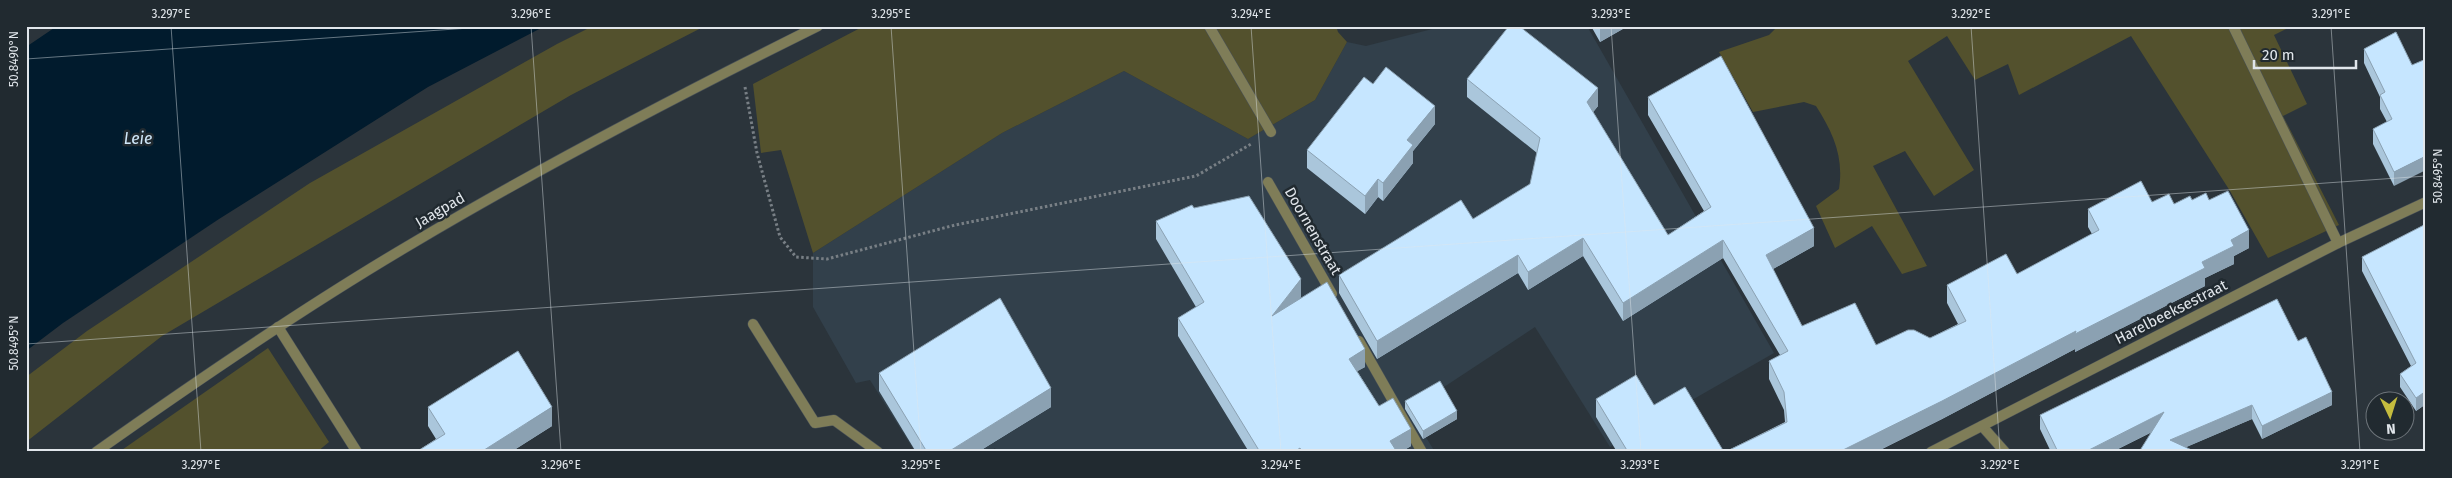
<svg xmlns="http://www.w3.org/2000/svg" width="2452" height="478" font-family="'Fira Sans',sans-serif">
<rect width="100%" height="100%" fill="#2b343b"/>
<!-- built -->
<path fill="#32404b" d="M1444,26h143l187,327 -164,94 -75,-120 -88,58 -39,23 27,44h-438l-2,-4 -7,4h-73l-45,-72 -14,3 -43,-76v-54l189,-120 122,-62 124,68 67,-39 32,-58 19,4z"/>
<!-- green -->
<g fill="#53512d">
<path d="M593,26h112l-134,69 -409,241 -136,106v-65l61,-46 223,-148 247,-139z"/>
<path d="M864,26h472l2,6 9,10 -32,58 -67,39 -124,-68 -122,62 -189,120 -32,-103 -20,3 -8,-69z"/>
<path d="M1778,26h514l-18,9 33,69 -24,12 56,109 -71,33 -38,-67 -99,-155 -112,59 -11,-31 -33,16 -28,-44 -39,25 66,109 -40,26 -29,-45 -32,15 54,100 -25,8 -30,-48 -37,22 -19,-42 23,-17c5,-33 -6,-56 -23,-83l-12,-4 -51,10 -34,-60 50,-17z"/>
<path d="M268,348l61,94 -12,10h-198z"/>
</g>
<!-- water -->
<path fill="#011b2d" d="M57,26h488l-117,61 -209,132 -156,104 -37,28v-304z"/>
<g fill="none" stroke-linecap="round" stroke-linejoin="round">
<defs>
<g id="service">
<path d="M1209,26l62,106"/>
<path d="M2233,26l105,217"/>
<path d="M753,324l62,99 19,-3 44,32"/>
<path d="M278,327l79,125"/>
<path d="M96,452c103,-73 208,-145 317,-209 131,-78 268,-149 405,-217"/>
</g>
<g id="minor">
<path d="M1268,182l64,112"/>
<path d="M1359,341l63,111"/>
<path d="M1982,426l23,26"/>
<path d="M1931,452l407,-209 88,-41"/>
</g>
</defs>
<!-- service casing -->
<use href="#service" stroke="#485057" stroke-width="11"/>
<!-- minor casing -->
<use href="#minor" stroke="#485057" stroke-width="11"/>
<!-- path -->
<path stroke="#787f85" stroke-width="3" stroke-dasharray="2.5 2.5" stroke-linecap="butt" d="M745,87l12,66 23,84 16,20 31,2 128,-34 241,-49 55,-32"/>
<!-- service -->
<use href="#service" stroke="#7f7d58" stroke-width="10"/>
<!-- minor -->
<use href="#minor" stroke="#7f7d58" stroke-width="10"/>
</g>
<!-- wall -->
<g fill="#aac6db">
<path d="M1591,26h37l-28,16z"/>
<path d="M2396,32l-2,154 -21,-42v-15l14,-7 -7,-13v-12l-16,-34v-14z"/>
<path d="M1467,79l131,27 -5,6 75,123 36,-24 -56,-96v-18l166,149 -41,23 29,57 74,19 54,-7 28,-14 -11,-21v-18l70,-11 75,-40 -4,-7v-18l64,-7 22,2 18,-4h17l40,48 -15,8v8l-29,14v8l-130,66v-3l-133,70 -66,33h-151l60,-30 -1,-12 -15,-31v-18l11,-6 -57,-97 -100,63 -40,-65 -55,34 -10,-17 -141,86 -38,-66v-18l134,-56 57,-35 7,-31 -70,-56z"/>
<path d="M1435,124l-22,27v12l-30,38 -5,-4 -13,17 -58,-46v-18z"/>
<path d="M1194,208l107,89 -3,3 67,67 -8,4 22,35 32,40 -10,6h-152l-71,-116v-18l18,-11 -40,-68v-18z"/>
<path d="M2426,224v180l-10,7 -16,-24v-13l11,-8 -49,-95v-14z"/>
<path d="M2298,341l34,64 -70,34 -10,-20 -66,28 -34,-15 -40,20h-61l-11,-23v-14z"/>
<path d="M879,373l172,34 -73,45h-62l-37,-61z"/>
<path d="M1596,399l58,6 70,47h-107l-21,-35z"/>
<path d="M1405,401l52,18 -34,20 -18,-30z"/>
<path d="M428,407l124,19 -41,26h-95l20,-13 -8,-13z"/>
</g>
<!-- shaded-wall -->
<g fill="#8ba1b2">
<path d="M1603,26h25l-28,16v-15z"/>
<path d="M1598,88v18l-11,14v-18z"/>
<path d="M1435,106v18l-22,27v12l-30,38v-18l24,-43z"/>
<path d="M2426,156v14l-32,16v-14z"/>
<path d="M1378,179v18l-13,17v-18z"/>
<path d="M1814,228v18l-48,27v-18z"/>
<path d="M2249,230v18l-15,8v8l-29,14v8l-130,66v-3l-133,70 -66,33h-37l363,-190 29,-22z"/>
<path d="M1583,238v18l-55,34v-18z"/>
<path d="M1723,240v18l-100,63v-18z"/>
<path d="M1518,255v18l-141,86v-18z"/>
<path d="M1301,279v18l-29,37v-18z"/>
<path d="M1365,349v18l-16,9v-17z"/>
<path d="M1051,388v19l-73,45h-30z"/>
<path d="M2426,391v13l-10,7v-13z"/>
<path d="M2332,392v13l-70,34v-13z"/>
<path d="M2252,405v14l-77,33 -5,-12z"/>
<path d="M552,407v19l-41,26h-30z"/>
<path d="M1457,411v8l-34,20v-8z"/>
<path d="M2164,412v14l-52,26h-27z"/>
<path d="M1411,429v17l-10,6h-11v-11z"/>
<path d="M1300,448v4h-6z"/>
</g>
<!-- building -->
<g fill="#c6e6ff" stroke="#8ba1b2">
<path d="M1509,26h10l79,62 -11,14 81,133 43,-28 -63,-110 73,-41 93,172 -48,27 36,71 53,-23 21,42 32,-15h6l16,8 36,-17 -19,-36 59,-31 11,20 82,-44 -11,-21 53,-28 11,21 17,-8 5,10 16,-8 2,4 14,-7 3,7 19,-9 21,39 -18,10 3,6 -32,16 3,6 -130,66 1,-3 -134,70 -103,51h-114l62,-30 -3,-30 -15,-31 19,-10 -65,-111 -100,63 -40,-65 -55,34 -10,-17 -141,86 -38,-66 122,-75 12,19 57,-35 10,-46 -73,-59z"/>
<path d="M2396,32l16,33 14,-6v97l-32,16 -21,-43 19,-10 -12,-24 5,-3 -21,-43z"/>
<path d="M1386,67l49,39 -28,34 6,5 -30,38 -5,-4 -13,17 -58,-46 57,-73 9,7z"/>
<path d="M1249,196l52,83 -29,37 55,-34 38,67 -16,10 30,47 14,-8 18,31 -21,12 7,11h-95l-2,-4 -6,4h-34l-82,-134 26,-16 -48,-81 36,-16 2,3z"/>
<path d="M2426,224v167l-10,7 -16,-24 16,-11 -54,-106z"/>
<path d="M1000,298l51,90 -103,64h-21l-48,-79z"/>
<path d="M2277,299l21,42 8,-4 26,55 -70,34 -10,-21 -82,35 26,12h-57l25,-40 -79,40h-27l-18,-37z"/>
<path d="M518,351l34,56 -71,45h-65l29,-18 -17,-27z"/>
<path d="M1636,375l18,30 31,-18 39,65h-96l-32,-53z"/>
<path d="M1440,381l17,30 -34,20 -18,-30z"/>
</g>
<!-- ticks -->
<path fill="none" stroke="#e1e6eb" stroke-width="1" stroke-opacity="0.45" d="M171,26l30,426M531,26l30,426M891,26l30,426M1251,26l30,426M1611,26l30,426M1971,26l29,426M2331,26l29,426M26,59l472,-33M26,344l2400,-168"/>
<g text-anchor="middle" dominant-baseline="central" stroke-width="5" stroke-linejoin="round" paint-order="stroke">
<!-- street labels -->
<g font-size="15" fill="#e1e6eb" stroke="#212a30">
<text transform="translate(440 210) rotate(-30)">Jaagpad</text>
<text transform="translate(1313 231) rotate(60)">Doornenstraat</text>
<text transform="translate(2171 312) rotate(-27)">Harelbeeksestraat</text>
</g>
<!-- water labels -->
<g font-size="16" font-style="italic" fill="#d0e8fa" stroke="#212a30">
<text x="138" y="138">Leie</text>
</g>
</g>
<!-- border -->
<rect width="2452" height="478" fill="none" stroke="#212a30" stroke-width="55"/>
<!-- north arrow -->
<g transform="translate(2390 416) rotate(176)"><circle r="24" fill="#212a30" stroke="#6e757b"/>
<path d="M0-4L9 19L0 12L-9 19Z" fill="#c4bc3e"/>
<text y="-8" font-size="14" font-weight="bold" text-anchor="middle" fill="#e1e6eb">N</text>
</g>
<!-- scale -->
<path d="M2254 60v8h102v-8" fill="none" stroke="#e1e6eb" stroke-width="2.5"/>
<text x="2262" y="60" font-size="15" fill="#e1e6eb" stroke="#212a30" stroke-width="4" paint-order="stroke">20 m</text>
<rect x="28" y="28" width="2396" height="422" fill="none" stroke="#e1e6eb" stroke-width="2"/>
<g font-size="12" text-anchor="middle" fill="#e1e6eb">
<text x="171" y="18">3.297°E</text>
<text x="531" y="18">3.296°E</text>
<text x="891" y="18">3.295°E</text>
<text x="1251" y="18">3.294°E</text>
<text x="1611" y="18">3.293°E</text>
<text x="1971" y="18">3.292°E</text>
<text x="2331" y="18">3.291°E</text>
<text transform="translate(14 59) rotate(-90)" y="4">50.8490°N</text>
<text transform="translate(2438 176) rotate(-90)" y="4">50.8495°N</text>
<text transform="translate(14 343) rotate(-90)" y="4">50.8495°N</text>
<text x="201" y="469">3.297°E</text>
<text x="561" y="469">3.296°E</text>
<text x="921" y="469">3.295°E</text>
<text x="1281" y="469">3.294°E</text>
<text x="1640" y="469">3.293°E</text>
<text x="2000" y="469">3.292°E</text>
<text x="2360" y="469">3.291°E</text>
</g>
</svg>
